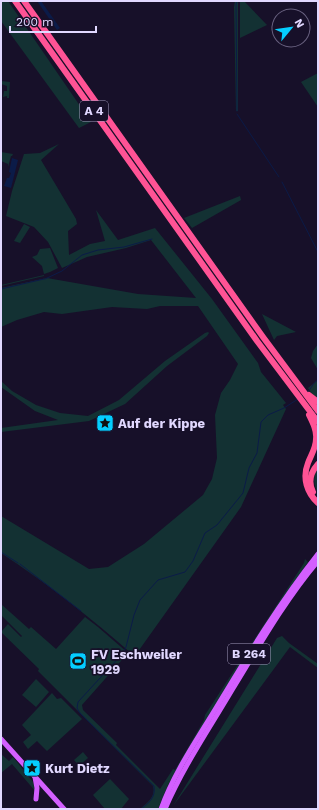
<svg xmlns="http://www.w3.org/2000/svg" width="319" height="810" font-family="'Work Sans',sans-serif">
<rect width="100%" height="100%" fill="#171029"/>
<!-- green -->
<g fill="#133133">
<path d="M1,1h7l83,121 -12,6 -78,-107z"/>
<path d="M235,1h3v110h-2l-2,-104z"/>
<path d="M240,1h4l23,24 -27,13z"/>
<path d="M318,73v34l-17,-25z"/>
<path d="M1,81l9,1 -1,16h-2v-2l-4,1 1,-6h3v-5l-6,-2z"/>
<path d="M59,144l-18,16 35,59 1,5 -9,7 1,24 21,-11 15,-3 -9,-31 22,30 37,-12 57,71 46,64 3,9 25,31 -3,2 3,4 -45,98 -104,146 -2,2 -3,-1c-41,-36 -85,-71 -131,-101v-37l88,53 19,-2 36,-23 59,-49 9,-16 5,-21 -2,-43 6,-22 9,-13 8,-16 -40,-58h-38l-13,3 -35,-2 -50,7 -18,-2 -27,8 -16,7v-39l46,-10 91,16 58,4 -45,-58 -25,8 -39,9 -25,11 -14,-26 -14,-15 -28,-11 6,-25 12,-37 16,-1z"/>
<path d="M1,152l12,2 -1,2h-1l-3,11v-3l-7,-3z"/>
<path d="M240,196l1,4 -49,28 -8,-10z"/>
<path d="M24,224l6,3 -10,16 -6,-2z"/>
<path d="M50,248l8,20 -8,4 -6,2 -2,-8 -10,-9 5,-2 3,-6z"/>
<path d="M44,275v1l-43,10v-1z"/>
<path d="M262,314l34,18 -19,4 -3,4z"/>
<path d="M208,332l1,1 -2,3 -40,30 -42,38 -36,17 -88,11v-4l57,-8 -23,-9 -34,-24v-6l11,10 24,14 24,8 28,3 31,-16 46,-39 40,-28z"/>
<path d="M318,344v26l-7,-12 2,-7z"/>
<path d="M318,380v19l-7,-6 -3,-5z"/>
<path d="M318,467v26c-5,-10 -5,-16 0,-26z"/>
<path d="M305,559l3,3 -63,95 -77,128 -10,24h-18c7,-6 16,-12 13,-23l-115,-115 1,-2 -38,-37 7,-8 13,13 1,-1 -21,-21v-11l28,25 2,-2 25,22 29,-32 13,10 30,26 -46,52 1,5 34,33 -1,2 44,44 13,-20 2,1 29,-50 1,-5 99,-152z"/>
<path d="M282,636l7,7 29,21v4l-28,-21 -117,159 104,-168z"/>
<path d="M36,679l13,13 -13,15 -14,-12z"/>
<path d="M52,693l5,6 4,-1 21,21 -35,32 -10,-10 -9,8 -5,-7 8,-7 -9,-10z"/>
<path d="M83,752l5,6 -9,8 -5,-6z"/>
<path d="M1,754l8,7 4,-4 20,25 3,10 -24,-28 -11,9z"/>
<path d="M110,779l19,20 -8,10h-16l-12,-14z"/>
</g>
<!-- water -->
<g fill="#0b1b48">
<path d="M37,1h4l19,27 -3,2z"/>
<path d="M12,158l6,2 -7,28 -7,-2 3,-8h2l2,-5 -2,-1z"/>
</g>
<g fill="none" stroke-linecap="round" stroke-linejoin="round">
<!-- stream -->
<g stroke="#0b1b48" stroke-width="1">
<path d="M237,111l-1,-106 1,-4"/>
<path d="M237,114l42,63"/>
<path d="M282,182l36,70"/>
<path d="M45,279l17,-8 20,-16 16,-5 26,-3 28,-8"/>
<path d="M1,289l43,-10"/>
<path d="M307,392c5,-3 5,-9 11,-12"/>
<path d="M1,552l17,11"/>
<path d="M20,564l61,47"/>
<path d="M141,809c8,-6 15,-12 13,-23l-74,-73 -3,-5 1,-6 45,-49 3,-6 8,-32 6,-15 18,-20 27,-8 8,-11 12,-28 12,-8 26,-32 6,-25 8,-15 4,-31 7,-7 16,-7 14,-9"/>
</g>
<!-- primary -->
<g stroke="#d35fff" stroke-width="5">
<path d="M1,739l63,70"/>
<path d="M35,777l2,11 -1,11"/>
<path d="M161,809c13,-36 35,-68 55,-101 32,-53 64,-106 102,-154"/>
<path d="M165,809c18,-42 44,-80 67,-119 27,-44 53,-90 86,-129"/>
</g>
<!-- motorway -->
<g stroke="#ff5395" stroke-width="6">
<path d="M15,1l242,340 61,81"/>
<path d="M24,1l239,336 55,74"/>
<path d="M309,395l9,7"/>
<path d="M309,415c4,8 8,16 7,24 0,9 -5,16 -8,24 -6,15 -1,30 10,40"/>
<path d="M313,492c-5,-10 -3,-19 5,-28"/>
</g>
</g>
<!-- icons -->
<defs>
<symbol id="sight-square" viewBox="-11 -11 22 22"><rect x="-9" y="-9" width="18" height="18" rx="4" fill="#04ceff" stroke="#171029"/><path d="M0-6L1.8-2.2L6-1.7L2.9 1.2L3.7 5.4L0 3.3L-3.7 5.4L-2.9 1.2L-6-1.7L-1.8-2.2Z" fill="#111"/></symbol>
<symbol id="stadium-square" viewBox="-11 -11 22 22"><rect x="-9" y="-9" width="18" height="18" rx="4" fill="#04ceff" stroke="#171029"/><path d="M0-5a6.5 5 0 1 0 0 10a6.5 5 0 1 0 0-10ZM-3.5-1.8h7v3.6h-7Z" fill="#111"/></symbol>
</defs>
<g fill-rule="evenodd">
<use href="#sight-square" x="95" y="413" width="20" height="20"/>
<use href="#stadium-square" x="68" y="651" width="20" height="20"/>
<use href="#sight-square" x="22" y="758" width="20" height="20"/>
</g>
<g text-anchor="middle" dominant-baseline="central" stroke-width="3.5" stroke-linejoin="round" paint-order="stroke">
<!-- shield labels -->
<g fill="#171029" stroke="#a49cbf" stroke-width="1">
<rect x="80" y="101" width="28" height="20" rx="3"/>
<rect x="228" y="644" width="42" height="20" rx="3"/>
</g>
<g font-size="12" font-weight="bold" fill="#e1d8ff">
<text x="94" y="111">A 4</text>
<text x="249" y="654">B 264</text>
</g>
<!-- poi labels -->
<g font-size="13" font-weight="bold" fill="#e1d8ff" stroke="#171029" text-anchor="start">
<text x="118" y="423">Auf der Kippe</text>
<text x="91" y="654">FV Eschweiler<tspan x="91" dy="15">1929</tspan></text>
<text x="45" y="768">Kurt Dietz</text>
</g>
</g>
<!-- border -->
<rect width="319" height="810" fill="none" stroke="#e1d8ff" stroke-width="4"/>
<!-- north arrow -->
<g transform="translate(291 28) rotate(61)"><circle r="19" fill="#171029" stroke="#68607f"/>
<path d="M0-3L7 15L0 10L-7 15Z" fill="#04ceff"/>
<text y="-6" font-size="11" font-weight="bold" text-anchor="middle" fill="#e1d8ff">N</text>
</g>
<!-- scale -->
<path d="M10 26v6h86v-6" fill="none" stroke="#e1d8ff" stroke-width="2"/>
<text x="16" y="26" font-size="12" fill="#e1d8ff" stroke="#171029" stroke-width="3" paint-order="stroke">200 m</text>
</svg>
